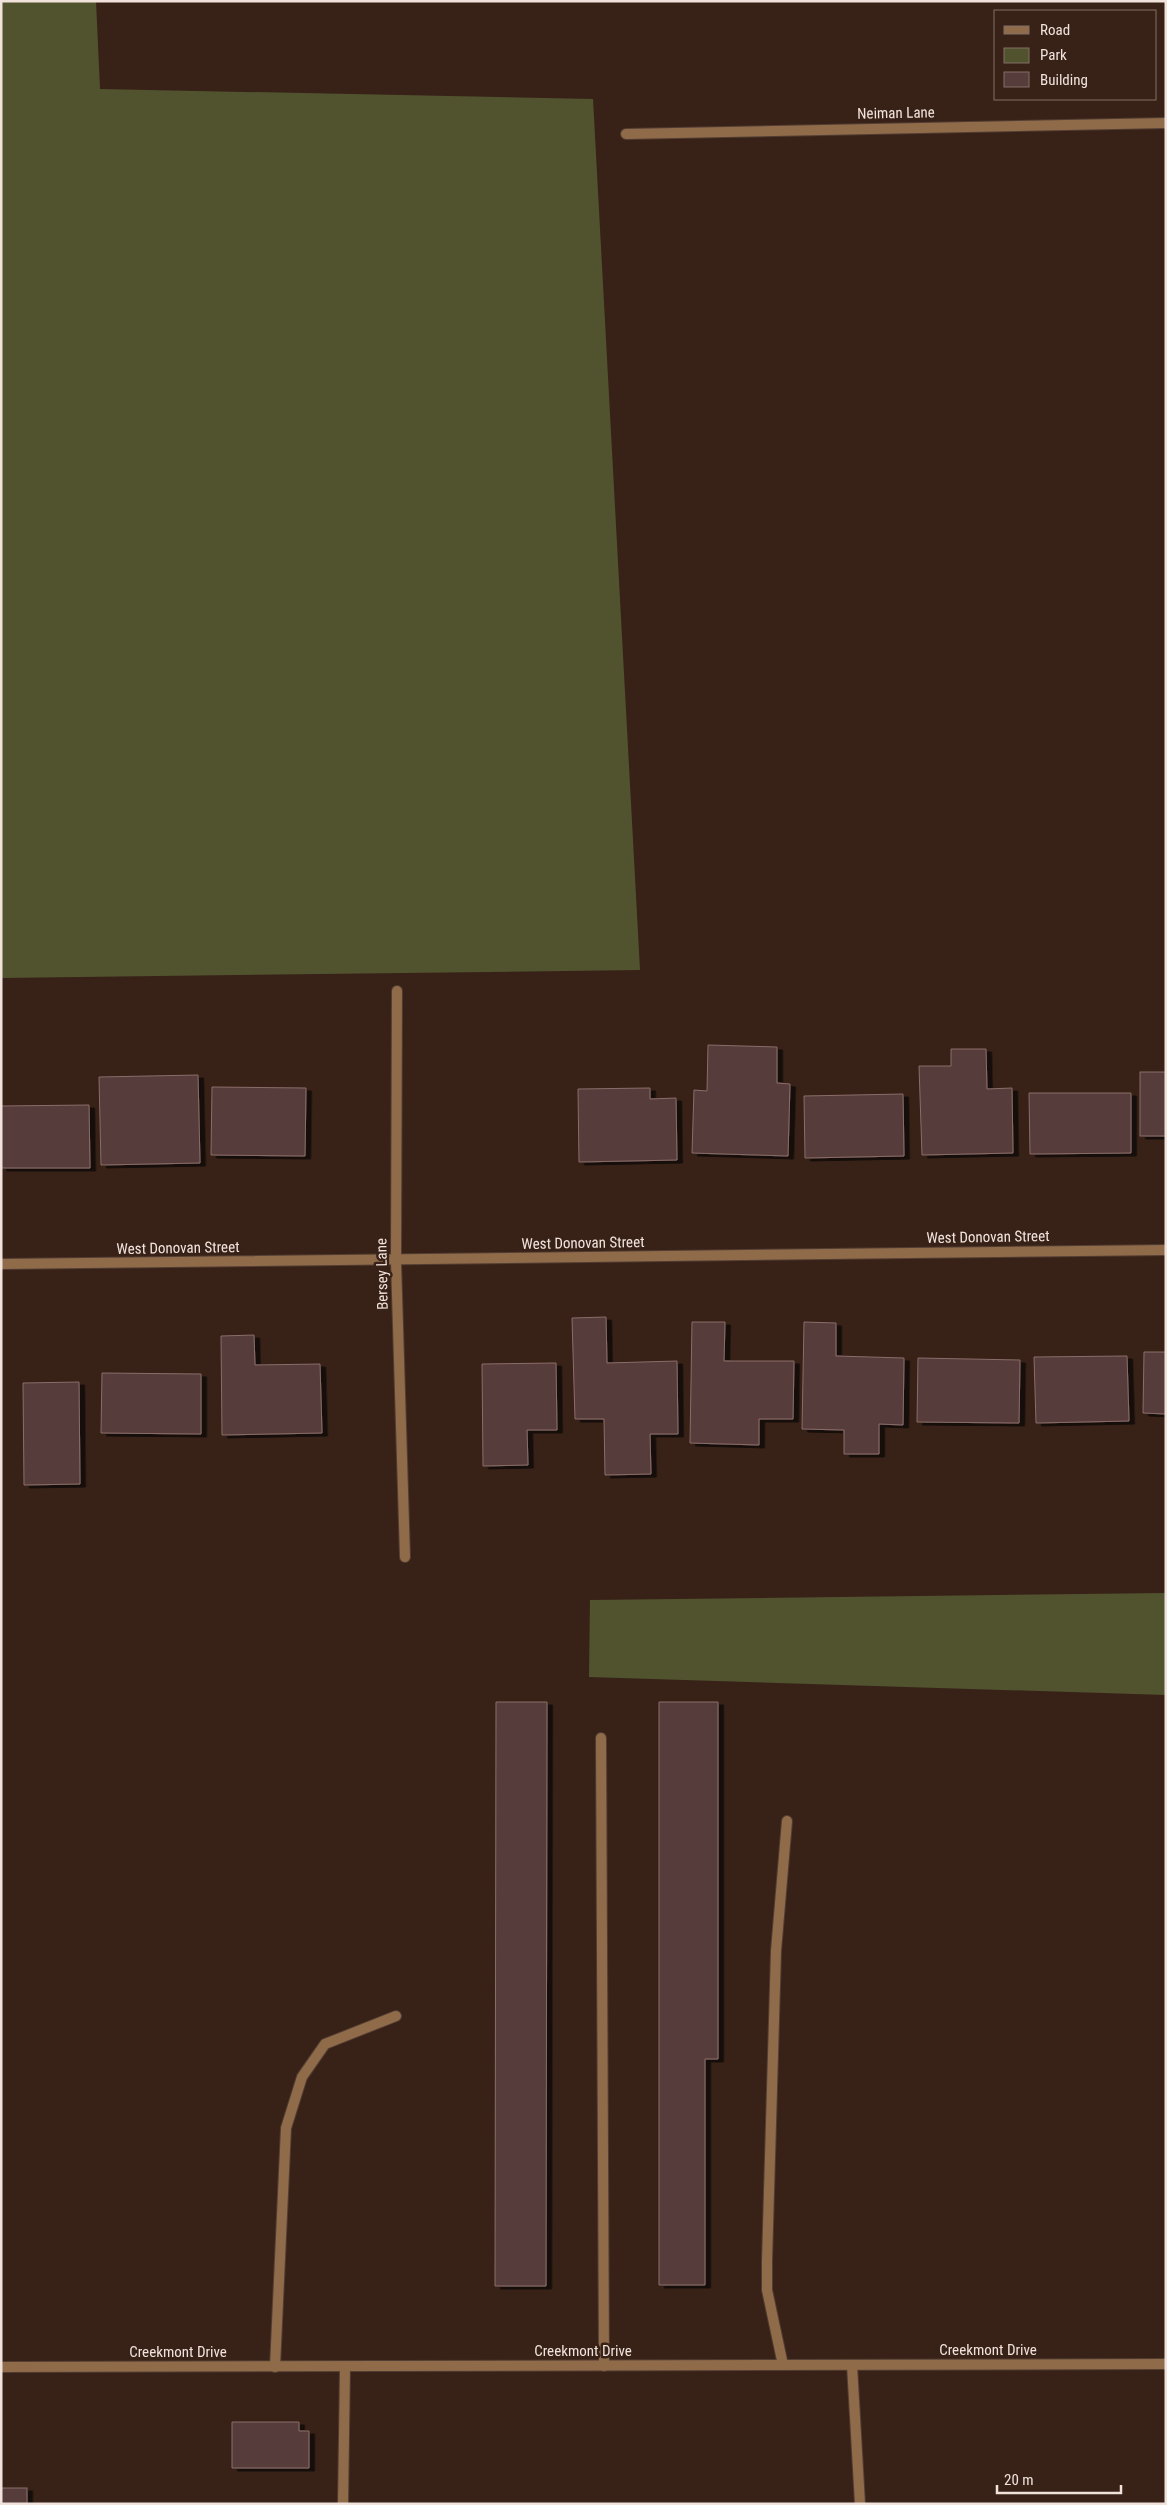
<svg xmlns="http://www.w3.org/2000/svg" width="1167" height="2505" font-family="'Roboto Condensed',sans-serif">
<defs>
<filter id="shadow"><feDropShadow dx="5.5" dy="3" stdDeviation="0" flood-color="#0009"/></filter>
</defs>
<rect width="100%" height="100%" fill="#382218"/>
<!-- green -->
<g fill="#51532f">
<path d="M1,1h95l4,88 493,10 47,871 -639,8z"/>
<path d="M1166,1593v102l-577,-18 1,-77z"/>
</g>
<!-- building -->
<g fill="#563c3a" stroke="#8a6d6a" filter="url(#shadow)">
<path d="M708,1045l69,2v36l13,1 -2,72 -96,-3 2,-63 13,1z"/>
<path d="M951,1049h35l1,40 25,-1 1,65 -91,2 -3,-89h32z"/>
<rect x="1140" y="1072" width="26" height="64"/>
<path d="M198,1075l2,88 -99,2 -2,-88z"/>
<path d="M212,1087l94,1 -1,68 -94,-1z"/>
<path d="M650,1088v11l26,-1 1,62 -98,2 -1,-73z"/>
<path d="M1029,1093h102v60l-101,1z"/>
<path d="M903,1094l1,62 -99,2 -1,-62z"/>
<path d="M89,1105l1,63h-89v-62z"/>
<path d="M606,1317l1,46 70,-2 1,73h-28l1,40 -46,1 -1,-56h-29l-3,-101z"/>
<path d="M692,1322h33l-1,39h70l-1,58h-34v26l-69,-2z"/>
<path d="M804,1322l32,1v33l68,2 -1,67 -24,-1v30h-35v-24l-42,-1z"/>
<path d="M254,1335l1,30 65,-1 2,69 -100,2 -1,-99z"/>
<path d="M1144,1352h22v62l-23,-1z"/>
<path d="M1127,1356l2,65 -93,2 -2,-66z"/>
<path d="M918,1358l102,2 -1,63 -102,-1z"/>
<path d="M556,1363l1,67h-30l1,35 -45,1 -1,-102z"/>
<path d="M102,1373l99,1v60l-100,-1z"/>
<path d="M79,1382l1,102 -56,1 -1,-102z"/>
<path d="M496,1702h51l-1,584h-51z"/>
<path d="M659,1702h59v357h-13v226h-46z"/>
<path d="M232,2422h67v9h10v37h-77z"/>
<rect x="1" y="2488" width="26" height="16"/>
</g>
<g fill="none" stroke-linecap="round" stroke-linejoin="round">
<defs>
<g id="lane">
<path d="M601,1738l3,628"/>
<path d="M783,2365l-16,-75v-29l9,-310 11,-130"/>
<path d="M852,2365l8,139"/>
<path d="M275,2367l11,-239 16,-51 23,-33 71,-28"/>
<path d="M343,2504l2,-137"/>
</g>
<g id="street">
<path d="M626,134l540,-11"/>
<path d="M397,991l-1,270 9,296"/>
<path d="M1,1264l1165,-14"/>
<path d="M1,2367l1165,-3"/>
</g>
</defs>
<!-- lane casing -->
<use href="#lane" stroke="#523d33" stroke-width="12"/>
<!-- street casing -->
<use href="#street" stroke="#523d33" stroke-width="12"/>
<!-- lane -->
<use href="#lane" stroke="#8f6b49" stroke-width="10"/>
<!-- street -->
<use href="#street" stroke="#8f6b49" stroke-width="10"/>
</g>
<g text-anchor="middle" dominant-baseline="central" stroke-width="5" stroke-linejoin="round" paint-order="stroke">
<!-- street labels -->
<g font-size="15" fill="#f1e3dc" stroke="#382218">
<text transform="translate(896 113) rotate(-1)">Neiman Lane</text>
<text transform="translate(988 1237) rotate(-1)">West Donovan Street</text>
<text transform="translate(583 1243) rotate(-1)">West Donovan Street</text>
<text transform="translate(178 1248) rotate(-1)">West Donovan Street</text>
<text transform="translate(382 1274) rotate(-91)">Bersey Lane</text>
<text x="988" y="2350">Creekmont Drive</text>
<text x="583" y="2351">Creekmont Drive</text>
<text x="178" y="2352">Creekmont Drive</text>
</g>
</g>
<!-- border -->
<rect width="1167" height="2505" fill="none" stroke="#f1e3dc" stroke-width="5"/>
<!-- legend -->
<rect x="994" y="10" width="162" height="90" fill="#382218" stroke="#826f66"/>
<rect x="1004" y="26" width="25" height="8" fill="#8f6b49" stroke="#826f66"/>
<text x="1040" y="35" font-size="15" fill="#f1e3dc">Road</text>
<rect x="1004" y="48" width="25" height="15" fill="#51532f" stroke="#826f66"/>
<text x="1040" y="60" font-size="15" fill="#f1e3dc">Park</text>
<rect x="1004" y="72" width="25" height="15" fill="#563c3a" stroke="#826f66"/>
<text x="1040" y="85" font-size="15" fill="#f1e3dc">Building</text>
<!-- scale -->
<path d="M997 2485v8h124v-8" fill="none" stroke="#f1e3dc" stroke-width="2.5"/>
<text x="1004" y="2485" font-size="15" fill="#f1e3dc" stroke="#382218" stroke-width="4" paint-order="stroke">20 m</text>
</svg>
